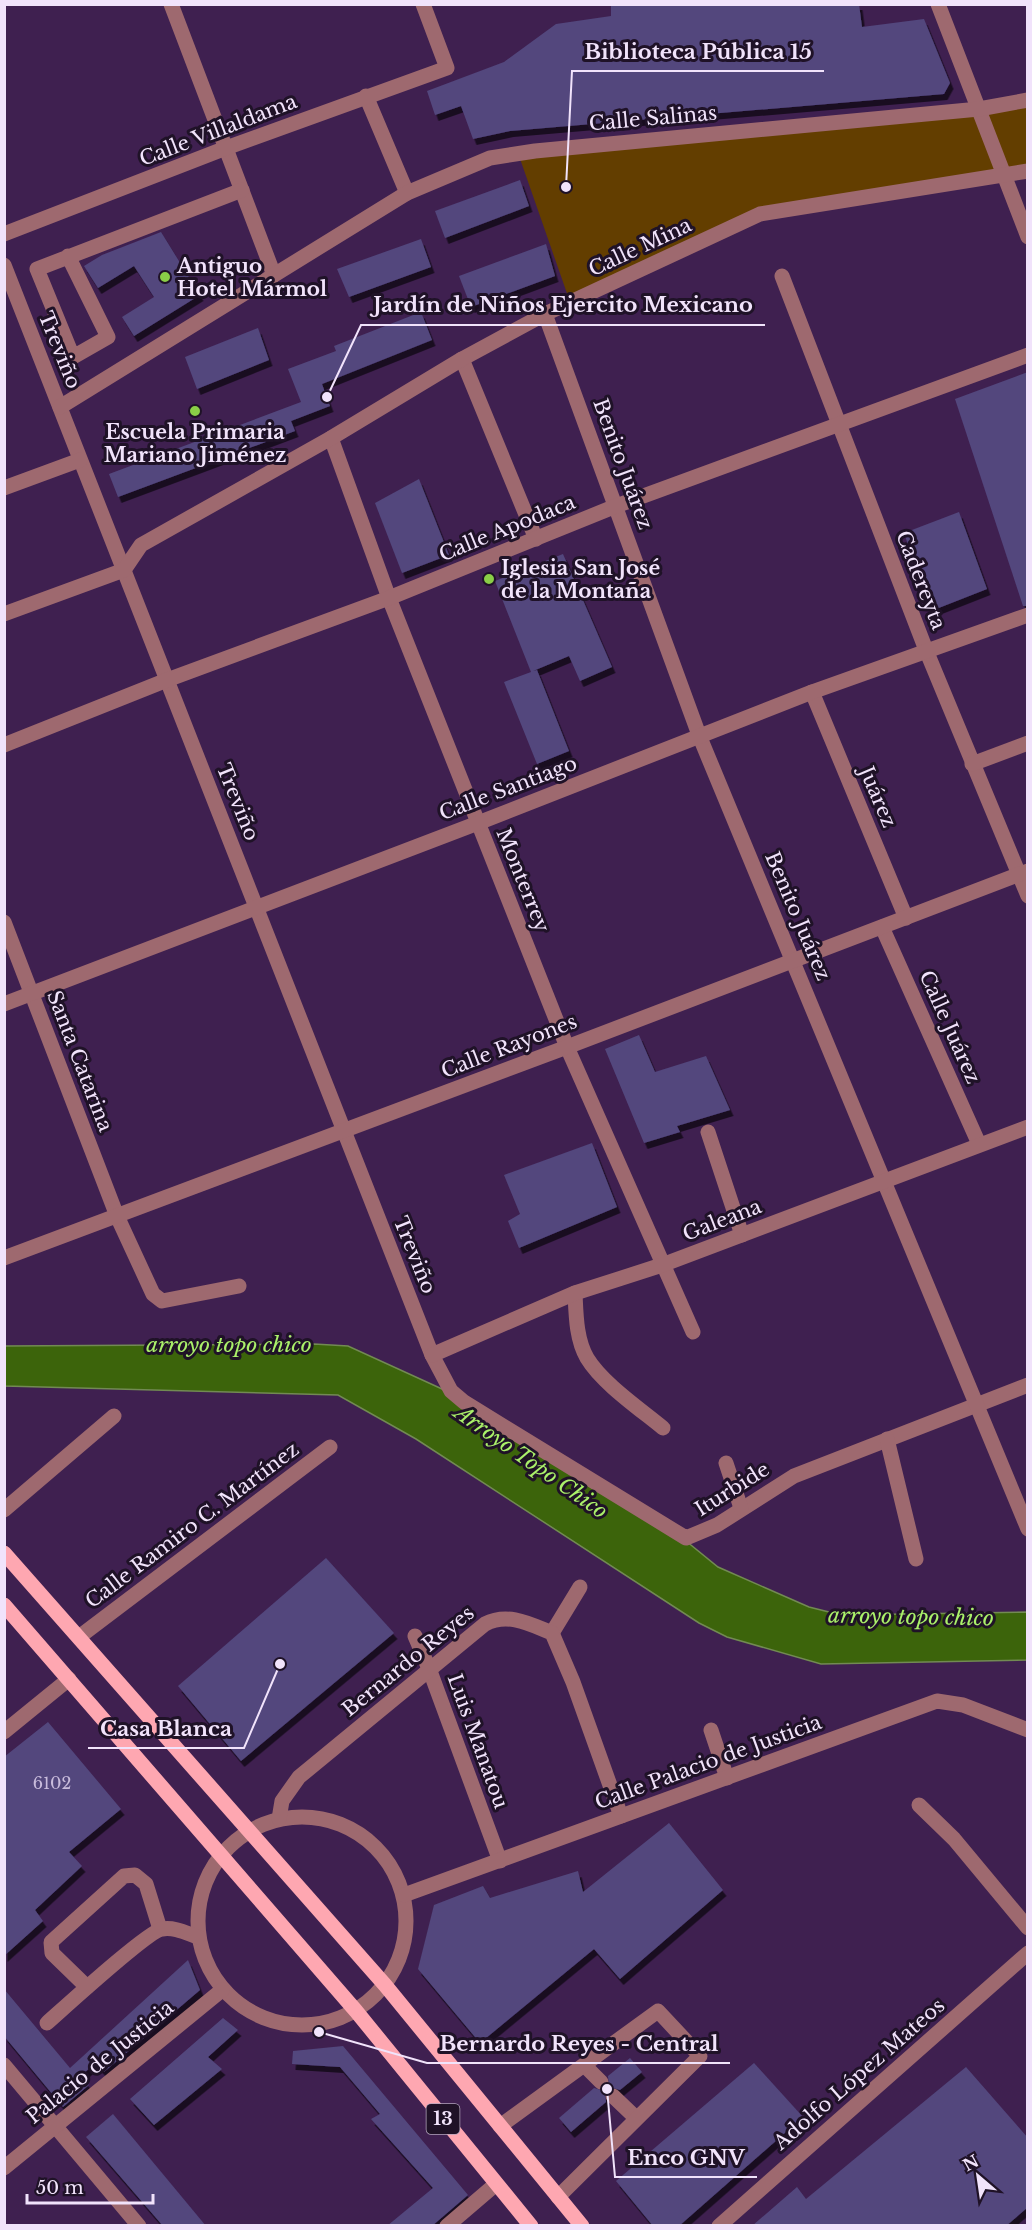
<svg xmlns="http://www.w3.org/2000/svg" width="1032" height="2230" font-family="'Libre Baskerville',serif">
<defs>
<filter id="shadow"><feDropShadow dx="3.5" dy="6" stdDeviation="0" flood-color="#0009"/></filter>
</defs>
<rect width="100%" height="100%" fill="#3f2050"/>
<!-- green -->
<path fill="#633e00" d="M1027,100v71l-266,43 -191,88 -52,-149z"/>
<!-- water -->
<path fill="#3c640b" stroke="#728a53" stroke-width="1.5" d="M314,1344l34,2 105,48 222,138 43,35 91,40 32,8 186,-3v48l-206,4 -94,-27 -28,-14 -283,-184 -78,-44 -333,-9v-40z"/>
<!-- building -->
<g fill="#52477d" filter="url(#shadow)">
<path d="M611,4h248l3,23 62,-8 26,64 -6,11 -434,37 -37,8 -12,-33 -26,9 -8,-24 77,-29 52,-38 55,-8z"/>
<path d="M520,180l9,26 -84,32 -10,-27z"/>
<path d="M161,232l39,63 -66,41 -12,-19 32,-20 -20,-31 -36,22 -14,-22 18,-11z"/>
<path d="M421,239l10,28 -82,30 -12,-28z"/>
<path d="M546,244l9,32 -84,31 -12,-31z"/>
<path d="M421,312l11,28 -110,44 8,22 -39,15 4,10 -177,66 -9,-23 192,-72 -13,-33 48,-18 -2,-5z"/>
<path d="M258,328l11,32 -72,29 -12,-32z"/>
<path d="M1028,372v234h-5l-68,-207z"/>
<path d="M419,479l30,76 -47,18 -27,-70z"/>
<path d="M959,512l28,77 -56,22 -27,-78z"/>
<path d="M563,554l49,113 -32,14 -11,-25 -36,15 4,-1 32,81 -32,13 -33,-82 27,-10 -36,-91z"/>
<path d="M639,1035l16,37 51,-16 24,54 -53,16 3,6 -36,11 -39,-94z"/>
<path d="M592,1143l25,64 -98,41 -11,-27 12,-7 -16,-39z"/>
<path d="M326,1558l68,75 -153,128 -63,-75z"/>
<path d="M48,1722l73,87 -52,43 13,14 -47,44 8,11 -39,35v-199z"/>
<path d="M669,1823l54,67 -103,89 -26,-30 -114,94 -62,-74 16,-64 49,-19 7,12 88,-27 5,21z"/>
<path d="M188,1960l12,30 -96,82 -9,-9 -14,13 8,9 -26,22 -59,-71v-47l66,79z"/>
<path d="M223,2018l15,12 -30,27 14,12 -68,56 -24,-26z"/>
<path d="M343,2046l125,149 -36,31h-45l46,-38 -62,-69 9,-5 -40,-47 -48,-3 1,-13z"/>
<path d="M630,2058l12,14 -22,18 -11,-3 -1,-11z"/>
<path d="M754,2063l49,54 -124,109h-26l-37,-45z"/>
<path d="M966,2067l62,71v69l-22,19h-254l45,-39 9,12z"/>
<path d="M594,2088l11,3 1,11 -35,30 -12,-14z"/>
<path d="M113,2114l93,112h-43l-77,-89z"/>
</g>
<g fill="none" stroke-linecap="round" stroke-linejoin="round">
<!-- minor -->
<g stroke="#9e696f" stroke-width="15">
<path d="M171,4l103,271"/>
<path d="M938,4l90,233"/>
<path d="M366,96l41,97"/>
<path d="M4,234l222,-86 221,-80 -24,-64"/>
<path d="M68,256l40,81 -35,20 -36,-88 205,-79"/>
<path d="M4,265l428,1090 19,36 13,11 222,136 31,-13 77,-49 234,-91"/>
<path d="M782,276l144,374 102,246"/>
<path d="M545,314l154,421 329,794"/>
<path d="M462,359l74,180"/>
<path d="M60,407l347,-214 83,-35 45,-7 444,-42 49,-9"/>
<path d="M331,438l58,160 178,449 126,285"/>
<path d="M4,488l76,-28"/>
<path d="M4,614l120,-44 17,-25 190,-107 131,-79 83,-45 215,-100 268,-43"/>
<path d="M812,692l94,226"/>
<path d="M4,745l163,-65 222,-82 227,-92 412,-151"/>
<path d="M972,764l56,-21"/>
<path d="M4,922l113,294 36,78 9,7 77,-15"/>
<path d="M882,927l97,217"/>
<path d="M4,1004l474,-181 334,-131 216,-77"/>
<path d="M708,1132l34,103"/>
<path d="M4,1258l563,-211 461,-176"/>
<path d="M575,1293c1,21 1,46 12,65 15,25 53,51 76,70"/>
<path d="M432,1355l143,-62 87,-28 366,-138"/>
<path d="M887,1439l29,120"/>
<path d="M726,1463l15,45"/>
<path d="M4,1510l110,-94"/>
<path d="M552,1633l28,-46"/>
<path d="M415,1636l15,35 70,190"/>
<path d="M79,1637l251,-190"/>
<path d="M711,1730l16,48"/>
<path d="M4,1732l65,-53"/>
<path d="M919,1805l35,34 74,89"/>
<circle cx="302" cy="1921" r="104"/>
<path d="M279,1819l3,-18 17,-24 186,-153c23,-12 45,0 67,9l21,49 48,134"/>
<path d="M404,1895l533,-194 26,4 65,25"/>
<path d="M87,1987l-35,-34 -1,-11 73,-66 11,-1 11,9 14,45"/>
<path d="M47,2023c17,-15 100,-91 115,-94 13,-2 24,4 36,8"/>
<path d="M4,2065l135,161"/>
<path d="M585,2066l16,16"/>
<path d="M613,2096l23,22"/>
<path d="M500,2126l158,-115 42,45 -142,141"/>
<path d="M4,2168l218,-178"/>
<path d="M447,2226l49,-42"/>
<path d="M719,2226l309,-273"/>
</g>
<!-- major -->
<g stroke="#fea7b1" stroke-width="15">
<path d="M4,1553l381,432 197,241"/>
<path d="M4,1605l352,406 175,215"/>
</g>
</g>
<!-- markers -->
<g fill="#8ace47" stroke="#1f1227" stroke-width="2">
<circle cx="165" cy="277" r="6"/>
<circle cx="195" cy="411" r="6"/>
<circle cx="489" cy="579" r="6"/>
</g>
<g text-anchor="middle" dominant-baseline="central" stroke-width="6" stroke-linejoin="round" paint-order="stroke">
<!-- number labels -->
<g font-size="16" fill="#c9bcdc">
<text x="52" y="1783">6102</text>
</g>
<!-- shield labels -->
<rect fill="#1f1227" stroke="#b2a4bb" stroke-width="1.5" x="426.5" y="2104" width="33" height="30" rx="4.5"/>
<g font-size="18" font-weight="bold" fill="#f1e3fb">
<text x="443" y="2119">13</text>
</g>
<!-- street labels -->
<g font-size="20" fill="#f1e3fb" stroke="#1f1227">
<text transform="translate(653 118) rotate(-5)">Calle Salinas</text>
<text transform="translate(218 130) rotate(-21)">Calle Villaldama</text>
<text transform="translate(640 247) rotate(-25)">Calle Mina</text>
<text transform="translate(60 350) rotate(68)">Treviño</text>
<text transform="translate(623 464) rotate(70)">Benito Juárez</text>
<text transform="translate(507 528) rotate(-22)">Calle Apodaca</text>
<text transform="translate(921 580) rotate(69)">Cadereyta</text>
<text transform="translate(508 788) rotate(-21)">Calle Santiago</text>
<text transform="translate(878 797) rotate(67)">Juárez</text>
<text transform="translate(238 802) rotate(68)">Treviño</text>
<text transform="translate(523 880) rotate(68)">Monterrey</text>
<text transform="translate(798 916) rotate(67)">Benito Juárez</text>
<text transform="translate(950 1027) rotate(66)">Calle Juárez</text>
<text transform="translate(509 1046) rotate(-21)">Calle Rayones</text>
<text transform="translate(80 1061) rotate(69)">Santa Catarina</text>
<text transform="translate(722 1220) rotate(-21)">Galeana</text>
<text transform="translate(415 1255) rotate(68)">Treviño</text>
<text transform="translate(732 1489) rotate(-32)">Iturbide</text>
<text transform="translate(192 1525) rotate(-37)">Calle Ramiro C. Martínez</text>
<text transform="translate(408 1661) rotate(-39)">Bernardo Reyes</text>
<text transform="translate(478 1741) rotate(70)">Luis Manatou</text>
<text transform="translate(708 1762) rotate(-20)">Calle Palacio de Justicia</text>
<text transform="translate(100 2062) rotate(-39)">Palacio de Justicia</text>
<text transform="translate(859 2074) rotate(-41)">Adolfo López Mateos</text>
</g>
<!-- poi labels -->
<g font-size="20" font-weight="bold" fill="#f1e3fb" stroke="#1f1227" text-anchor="start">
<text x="177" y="266">Antiguo<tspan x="177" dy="23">Hotel Mármol</tspan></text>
<text x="195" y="432" text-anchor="middle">Escuela Primaria<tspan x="195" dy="23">Mariano Jiménez</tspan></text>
<text x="501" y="568">Iglesia San José<tspan x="501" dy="23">de la Montaña</tspan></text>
</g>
<!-- water labels -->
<g font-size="21" font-style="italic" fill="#aaf16a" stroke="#1f1227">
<text x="229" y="1345">arroyo topo chico</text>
<text transform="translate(531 1462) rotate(35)">Arroyo Topo Chico</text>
<text transform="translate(911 1617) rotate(1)">arroyo topo chico</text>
</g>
</g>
<!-- callouts -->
<path fill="none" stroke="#f1e3fb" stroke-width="2" d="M566 187L572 71H824M327 397L361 325H765M280 1664L244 1748H88M319 2032L427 2063H730M607 2089L615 2177H757"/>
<g fill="#f1e3fb" stroke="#1f1227" stroke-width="2">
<circle cx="566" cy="187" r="6"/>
<circle cx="327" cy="397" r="6"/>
<circle cx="280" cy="1664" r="6"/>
<circle cx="319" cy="2032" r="6"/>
<circle cx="607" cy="2089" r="6"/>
</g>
<g font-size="21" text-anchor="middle" font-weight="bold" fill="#f1e3fb" stroke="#1f1227" stroke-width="6" stroke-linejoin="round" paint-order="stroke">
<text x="698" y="59">Biblioteca Pública 15</text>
<text x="563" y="312">Jardín de Niños Ejercito Mexicano</text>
<text x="166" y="1736">Casa Blanca</text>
<text x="579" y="2051">Bernardo Reyes - Central</text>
<text x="686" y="2165">Enco GNV</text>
</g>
<!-- border -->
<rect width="1032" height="2230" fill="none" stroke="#f1e3fb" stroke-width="12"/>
<!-- north arrow -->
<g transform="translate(978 2176) rotate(331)" stroke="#1f1227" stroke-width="4.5" paint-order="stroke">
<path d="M0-4.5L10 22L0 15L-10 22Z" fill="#f1e3fb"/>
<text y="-9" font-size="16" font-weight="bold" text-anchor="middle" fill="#f1e3fb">N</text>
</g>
<!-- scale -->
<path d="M27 2194v9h126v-9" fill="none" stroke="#f1e3fb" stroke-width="3"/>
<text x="36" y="2194" font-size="18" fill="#f1e3fb" stroke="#1f1227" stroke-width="4.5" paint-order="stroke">50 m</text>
</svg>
